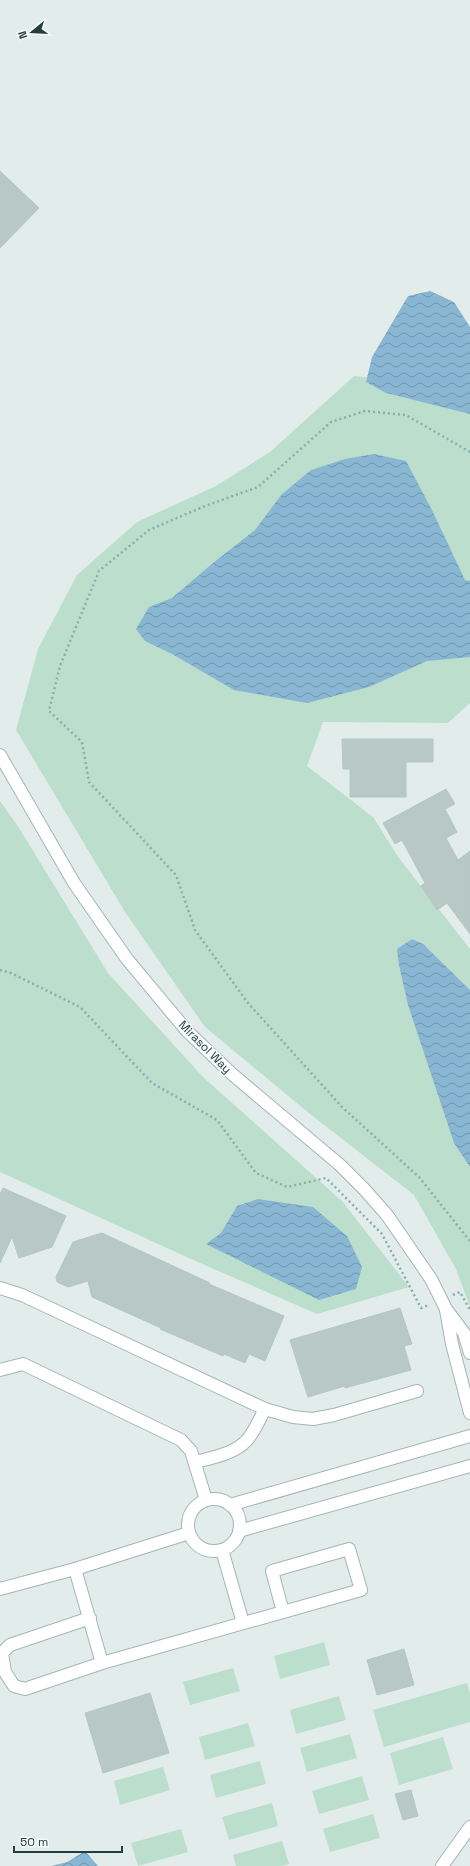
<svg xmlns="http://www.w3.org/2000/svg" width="470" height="1866" font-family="'Space Grotesk',sans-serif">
<defs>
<pattern id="water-waves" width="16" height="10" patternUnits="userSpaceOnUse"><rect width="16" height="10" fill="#89b7d3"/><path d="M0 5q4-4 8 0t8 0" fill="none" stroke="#7096ac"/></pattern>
</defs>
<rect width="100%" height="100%" fill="#e2edeb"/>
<!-- green -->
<g fill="#bbdfcc">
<path d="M354,376l62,6 54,17v304l-22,20 -125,-1 -16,44 66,51 26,41 71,91v358l-14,-38 -42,-74 -104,-81 -105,-87 -80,-115 -109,-182 22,-81 39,-74 60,-53 79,-36 54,-34z"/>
<path d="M0,801l19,27 89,145 96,105 138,123 67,86 -92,27 -126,-55 -191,-87z"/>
<path d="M324,1642l6,23 -50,14 -6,-23z"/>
<path d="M233,1668l7,23 -50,14 -7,-23z"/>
<path d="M467,1683l3,10v29l-86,25 -11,-37z"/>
<path d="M339,1696l7,24 -50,14 -6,-24z"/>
<path d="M248,1723l7,23 -50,14 -6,-23z"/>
<path d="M350,1734l7,24 -50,14 -7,-24z"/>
<path d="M443,1737l10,32 -54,16 -9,-32z"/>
<path d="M260,1761l6,23 -50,14 -6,-23z"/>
<path d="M163,1767l7,23 -50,15 -6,-24z"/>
<path d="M362,1776l7,24 -50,14 -7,-23z"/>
<path d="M272,1803l6,23 -49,14 -7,-23z"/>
<path d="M373,1814l7,24 -50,14 -7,-23z"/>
<path d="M181,1829l7,23 -50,14 -7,-23z"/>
<path d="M282,1841l7,23 -7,2h-46l-3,-11z"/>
</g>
<!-- water -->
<g fill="url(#water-waves)">
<path d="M430,291l24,11 16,25v87l-84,-21 -20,-11 6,-25 36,-61z"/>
<path d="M374,454l32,7 25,47 34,72 5,1v76l-43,4 -58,26 -62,16 -73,-13 -62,-36 -27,-13 -9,-12 13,-22 23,-9 41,-35 42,-33 27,-36 29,-24 34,-11z"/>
<path d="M412,939l11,5 47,46v177l-16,-24 -46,-138 -9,-40 -2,-16z"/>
<path d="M258,1199l55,8 34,29 15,31 -6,22 -37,11 -113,-56 15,-11 16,-27z"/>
<path d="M85,1851l13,15h-47l16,-4z"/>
</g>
<!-- building -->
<g fill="#b8c8c4" stroke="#b5c7c3">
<path d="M0,171l39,37 -39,40z"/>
<path d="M342,739h91v23h-27v35h-56v-28h-7z"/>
<path d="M446,789l9,15 -10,5 12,23 -11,6 12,22 12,-9v83l-23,-31 -10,7 -16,-24 4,-3 -23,-43 -7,4 -12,-21z"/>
<path d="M3,1188l63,28 -14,31 -33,11 -7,-21 -12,26v-69z"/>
<path d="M102,1233l108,50 -1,1 75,32 -19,45 -16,-7 -4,9 -21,-9 -1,2 -63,-27 1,-1 -69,-31 -4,-16 -20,6 -11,-5 -1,-5 17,-35z"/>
<path d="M400,1308l12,36 -8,2 7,24 -66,18v-2l-37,11 -18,-57z"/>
<path d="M404,1649l10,36 -37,10 -10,-35z"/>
<path d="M150,1693l19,60 -66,20 -18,-60z"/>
<path d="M411,1790l7,26 -15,4 -8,-26z"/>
</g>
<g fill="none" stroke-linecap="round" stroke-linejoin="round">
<defs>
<g id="minor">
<path d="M0,755l74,128 53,76 60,72 45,43 108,91 24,24 23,26 44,64 15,30 18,24 6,20"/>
<path d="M0,1288l22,7 243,114"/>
<path d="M446,1310l6,34 18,69"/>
<path d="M0,1370l23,-6 158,76 10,11 15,49"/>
<path d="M195,1462c16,-4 39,-8 51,-21 8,-8 13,-21 19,-32l28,8 20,2 21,-4 83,-24"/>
<circle cx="214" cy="1525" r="26"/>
<path d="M230,1505l240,-69"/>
<path d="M239,1531l231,-65"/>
<path d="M222,1550l21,73"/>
<path d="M75,1569l114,-36"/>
<path d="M0,1589l75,-20 27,94 -77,26 -11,-3 -9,-14 -3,-19 8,-8 80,-27"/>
<path d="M102,1663l259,-73 -12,-41 -77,22 11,41"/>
<path d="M442,1866l28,-39"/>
</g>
</defs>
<!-- minor casing -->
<use href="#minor" stroke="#a5b5b3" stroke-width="14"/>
<!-- path -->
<g stroke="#82b1ad" stroke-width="2.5" stroke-dasharray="2 3" stroke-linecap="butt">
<path d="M470,452l-64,-37 -41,-4 -34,11 -73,65 -53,19 -56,24 -50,41 -39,95 -11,45 33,31 7,40 87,93 19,55 53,73 94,104 77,70 51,64"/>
<path d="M0,970l11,3 69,34 72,76 65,37 39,53 31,14 39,-9 56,56 39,74 8,-3"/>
<path d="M453,1295l7,-3 10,18"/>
</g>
<!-- minor -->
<use href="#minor" stroke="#fff" stroke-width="12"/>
</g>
<g text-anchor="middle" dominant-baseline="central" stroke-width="3" stroke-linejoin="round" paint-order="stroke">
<!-- street labels -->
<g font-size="12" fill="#223f3d" stroke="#f3f9f7">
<text transform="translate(205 1047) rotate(45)">Mirasol Way</text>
</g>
</g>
<!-- north arrow -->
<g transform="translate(32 32) rotate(252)" stroke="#f3f9f7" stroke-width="3" paint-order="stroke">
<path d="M0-3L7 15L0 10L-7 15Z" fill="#223f3d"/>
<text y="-6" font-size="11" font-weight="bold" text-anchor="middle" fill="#223f3d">N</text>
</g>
<!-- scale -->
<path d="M14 1846v6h108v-6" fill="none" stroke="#223f3d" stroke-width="2"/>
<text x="20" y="1846" font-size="12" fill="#223f3d" stroke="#f3f9f7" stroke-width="3" paint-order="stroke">50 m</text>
</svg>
